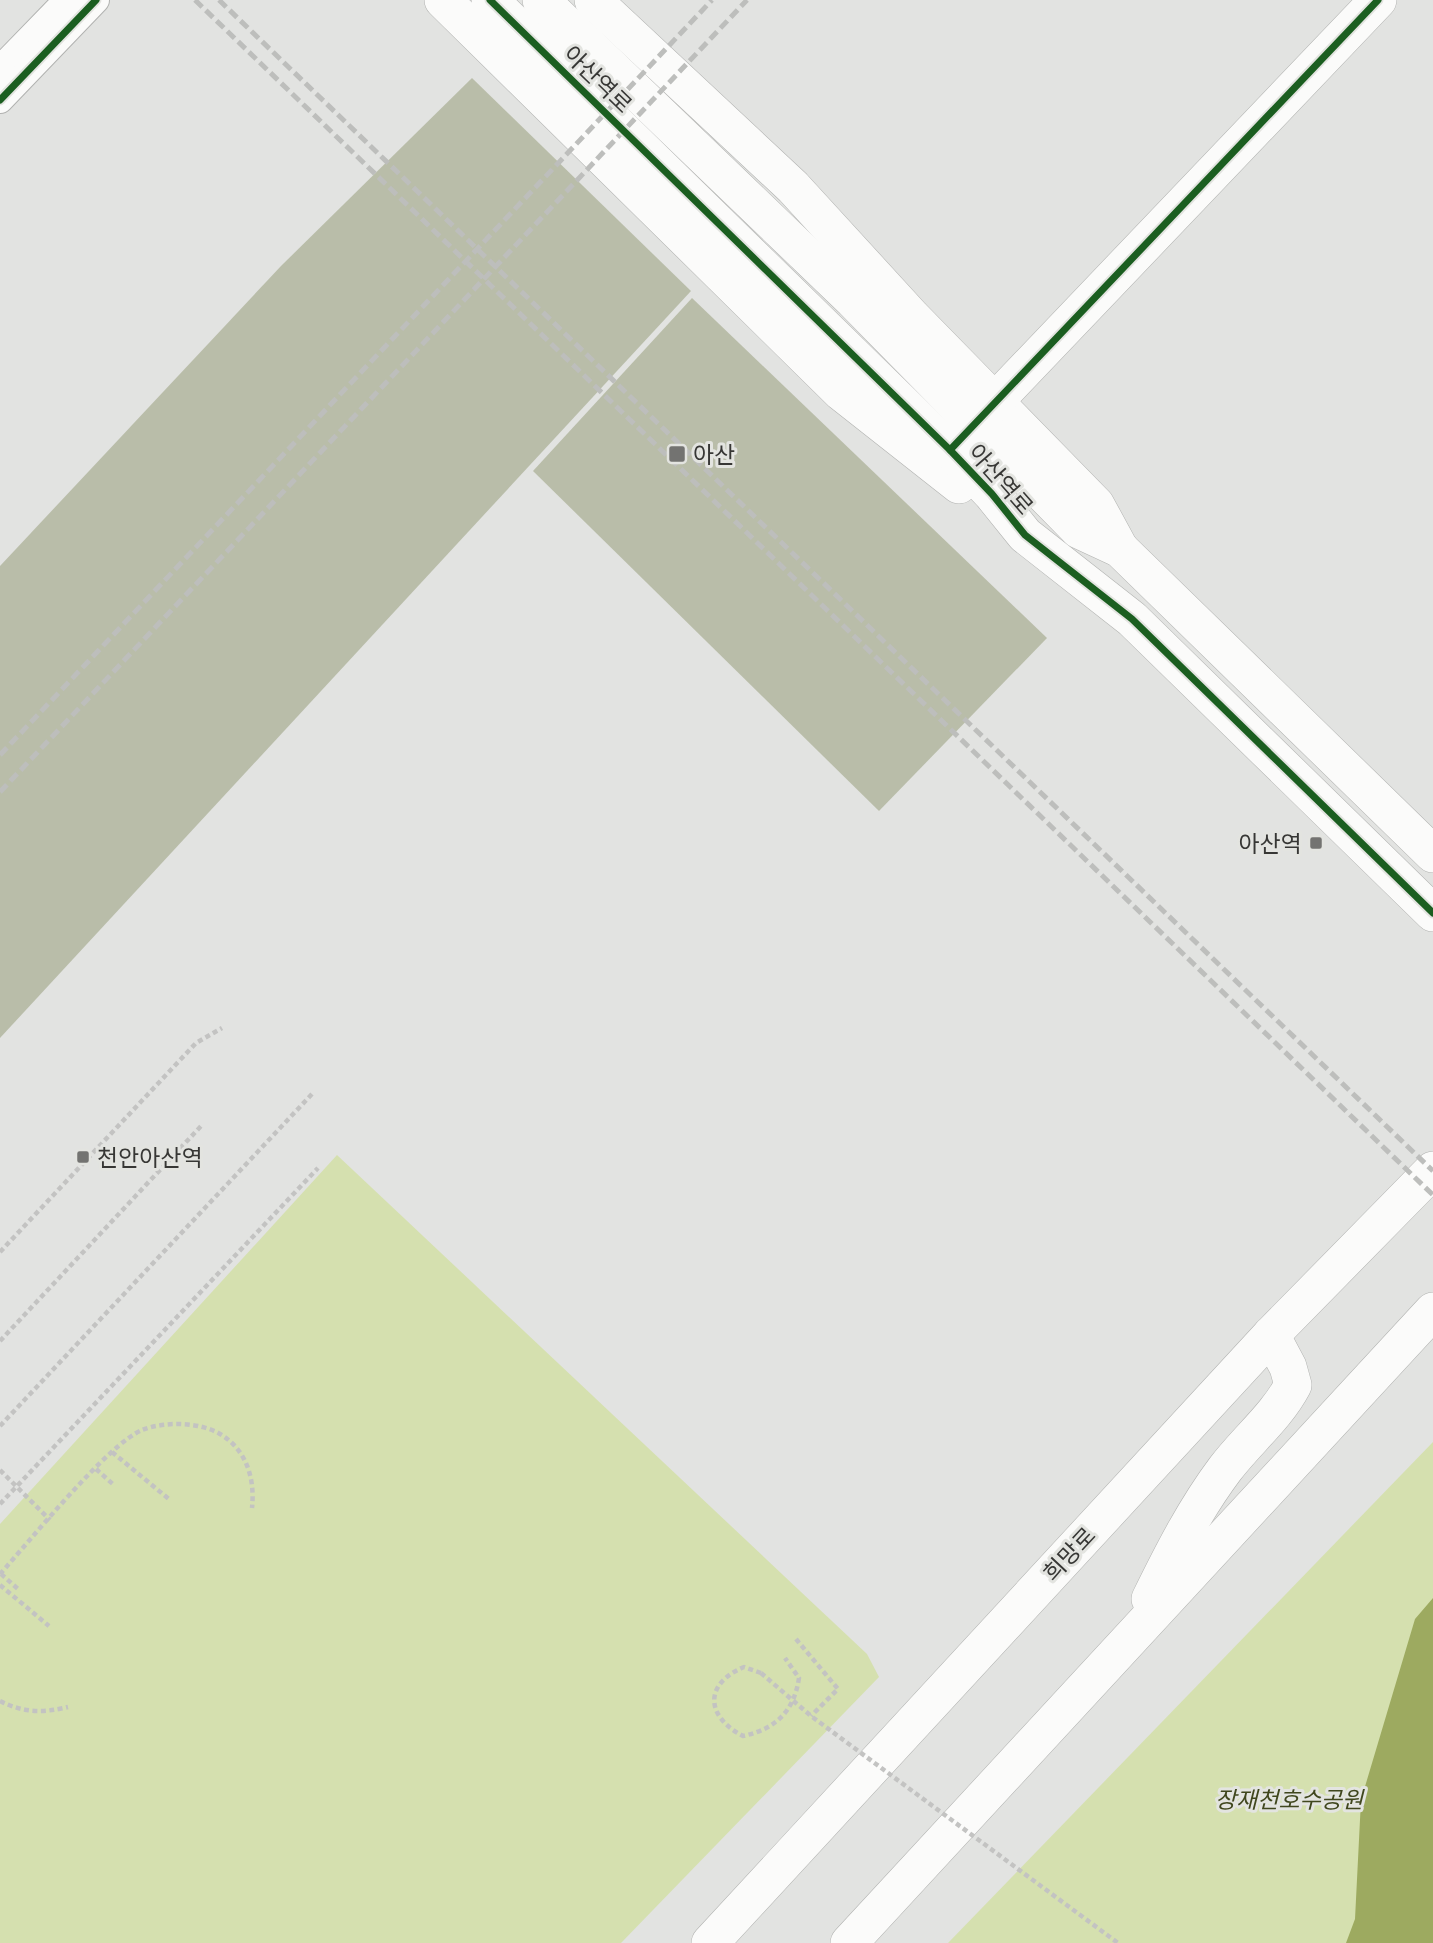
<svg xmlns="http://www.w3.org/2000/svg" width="1433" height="1943" font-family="'PT Serif','Noto Sans KR',serif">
<rect width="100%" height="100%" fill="#e2e3e1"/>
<!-- green -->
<g fill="#d5e0af">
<path d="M337,1155l530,499 12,23 -258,266h-621v-419z"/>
<path d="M1433,1442v501h-485z"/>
</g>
<!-- water -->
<path fill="#9daa60" d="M1433,1598v345h-87l9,-24 6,-119 54,-181z"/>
<!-- building -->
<g fill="#b9bda9">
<path d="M472,78l219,213 -691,747v-472l281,-300z"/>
<path d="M692,298l355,340 -168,173 -346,-340z"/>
</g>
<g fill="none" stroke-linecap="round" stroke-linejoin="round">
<defs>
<g id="street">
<path d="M0,69l67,-69"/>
<path d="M0,100l96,-100"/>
</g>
<g id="secondary">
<path d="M443,0l398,392 118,93"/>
<path d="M490,0l460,450 42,44 33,41 107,84 301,294"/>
<path d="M541,0l312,300 226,230 41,19 313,305"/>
<path d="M593,0l200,187 119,130 184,188 24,44"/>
<path d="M978,419l400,-419"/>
<path d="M1150,1599c22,-45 45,-90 75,-130 22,-29 51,-52 68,-84l-5,-18 -17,-32"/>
<path d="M710,1943l561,-608 162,-165"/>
<path d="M849,1943l584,-632"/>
</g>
</defs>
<!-- street casing -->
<use href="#street" stroke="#b1b2b0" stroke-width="28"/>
<!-- secondary casing -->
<use href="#secondary" stroke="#b1b2b0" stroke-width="38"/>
<!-- path -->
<g stroke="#c3c3c2" stroke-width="4.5" stroke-dasharray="5 3.5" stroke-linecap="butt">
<path d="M0,1252l196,-209 26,-15"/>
<path d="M0,1341l202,-216"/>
<path d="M0,1426l312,-332"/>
<path d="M112,1452l58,48"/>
<path d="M96,1469l19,17"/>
<path d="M0,1470l50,50"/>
<path d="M0,1504l318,-336"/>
<path d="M0,1574c29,-32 108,-130 142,-144 23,-9 58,-8 78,4 27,16 35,45 32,74"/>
<path d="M1,1574l17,15"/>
<path d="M0,1585l49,41"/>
<path d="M796,1639l42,50 -27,27"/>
<path d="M761,1673l-17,-6c-41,17 -38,50 -1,69 33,-7 51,-25 56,-58l-14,-20"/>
<path d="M0,1701c24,12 43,12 68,6"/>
</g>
<!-- street -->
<use href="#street" stroke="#fbfbfa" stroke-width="26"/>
<!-- secondary -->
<use href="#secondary" stroke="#fbfbfa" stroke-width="37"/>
<!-- rail -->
<g stroke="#bdbebc" stroke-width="5" stroke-dasharray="10 5" stroke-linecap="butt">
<path d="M195,0l1238,1195"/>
<path d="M219,0l1214,1171"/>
<path d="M0,755l712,-755"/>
<path d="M0,792l747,-792"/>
</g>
<!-- path-bridge -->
<path stroke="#c3c3c2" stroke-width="4.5" stroke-dasharray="5 3.5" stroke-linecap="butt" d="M761,1673l50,43 307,227"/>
<defs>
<g id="cycleway">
<path d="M490,0l460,450 42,44 33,41 107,84 301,294"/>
<path d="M0,100l96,-100"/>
<path d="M950,450l428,-450"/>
</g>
</defs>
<!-- cycleway casing -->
<use href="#cycleway" stroke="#e3e4e0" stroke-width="11"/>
<!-- cycleway -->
<use href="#cycleway" stroke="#1b5e20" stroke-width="7"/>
</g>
<!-- markers -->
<g fill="#737371" stroke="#e3e4e0" stroke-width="2.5">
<rect x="668" y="445" width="18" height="18" rx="3.5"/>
<rect x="1309" y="836" width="14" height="14" rx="3.5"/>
<rect x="76" y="1150" width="14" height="14" rx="3.5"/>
</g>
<g text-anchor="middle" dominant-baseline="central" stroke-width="6" stroke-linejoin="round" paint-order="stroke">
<!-- street labels -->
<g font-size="23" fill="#373735" stroke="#e3e4e0">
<text transform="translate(598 79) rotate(44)">아산역로</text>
<text transform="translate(1001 479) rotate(49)">아산역로</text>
<text transform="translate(1069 1554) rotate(-47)">희망로</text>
</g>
<!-- poi labels -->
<g font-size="23" fill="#373735" stroke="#e3e4e0" text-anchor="start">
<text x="693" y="454">아산</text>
<text x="1302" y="843" text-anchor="end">아산역</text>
<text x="97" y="1157">천안아산역</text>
</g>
<!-- park labels -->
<g font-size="23" font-style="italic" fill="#40471e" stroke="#e3e4e0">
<text x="1289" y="1799">장재천호수공원</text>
</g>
</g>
</svg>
